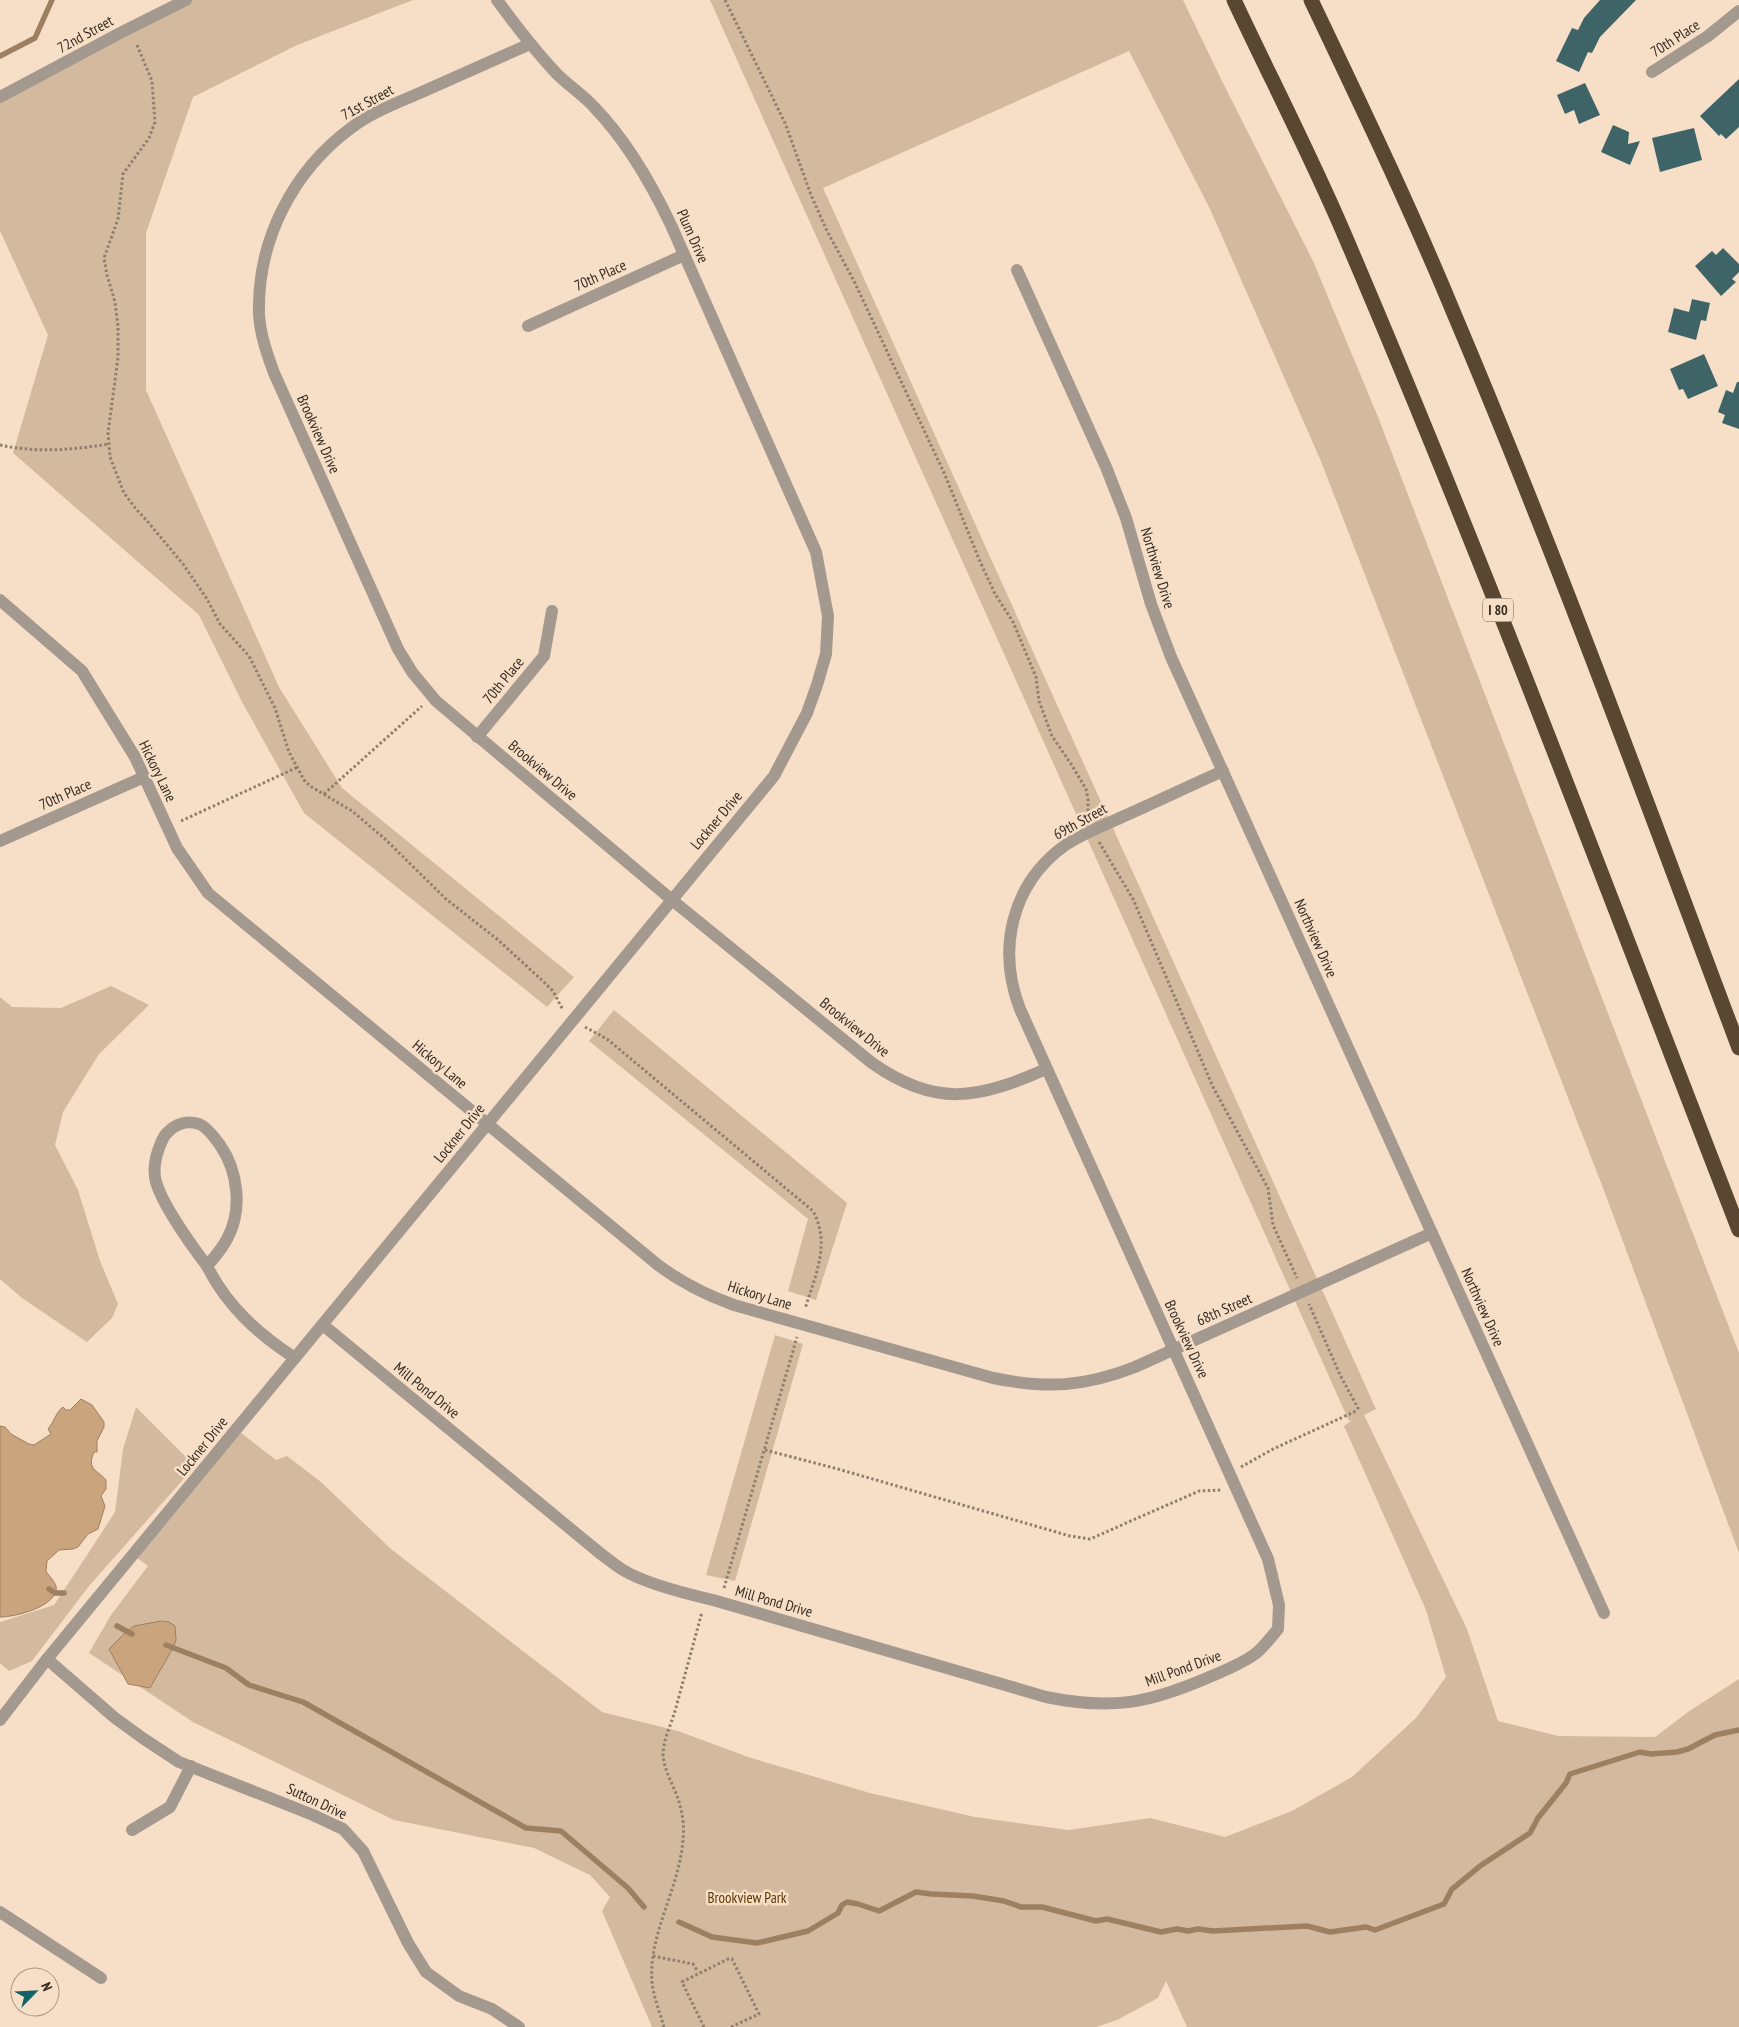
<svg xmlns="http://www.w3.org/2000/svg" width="1739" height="2027" font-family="'PT Sans Narrow',sans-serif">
<rect width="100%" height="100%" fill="#f7dfc7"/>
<!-- green -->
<g fill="#d3b99d">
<path d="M186,0h227l-116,45 -104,52 -47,136v157l133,297 63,101 232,189 -27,30 -243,-194 -62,-111 -43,-87 -186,-162 35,-118 -48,-104v-134z"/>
<path d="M710,0h473l38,79 92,182 65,156 361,936v200l-136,-365 -283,-729 -110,-250 -81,-158 -306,137 553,1221 -12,6 103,214 31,92 60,15 97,1 33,-25 51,-33v348h-552l-21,-46 -8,17 -41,22 -21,7h-444l-50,-116 8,-14 -20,-22 -56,-27 -140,-28 -201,-98 -104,-69 22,-38 37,-49 -15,-11 103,-126 40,31 11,-4 34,26 70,67 211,163 76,19 73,27 119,35 105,24 94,13 81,-12 75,19 67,-26 60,-34 64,-59 30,-41 -20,-67 -82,-184 8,-6 -3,1z"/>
<path d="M111,986l38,19 -50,49 -36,58 -8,33 23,45 22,71 18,43 -6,14 -25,24 -65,-44 -22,-19v-282l12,10 49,1z"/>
<path d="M614,1010l233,193 -31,97 -28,-9 20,-72 -219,-178z"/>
<path d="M775,1335l28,9 -68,237 -29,-6z"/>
<path d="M136,1407l59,59 -106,120 -57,75 -23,10 -9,-8v-41l54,-17 39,-59 22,-34 8,-63z"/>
</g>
<!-- water -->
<g fill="#caa47c" stroke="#9d8061">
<path d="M81,1399l11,6 12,17v5l-7,14v11h-3c-8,18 4,18 12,28v9l-5,7 4,10 -7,23 -10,5 -10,13 -5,2 -14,1 -12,11 -1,10c3,6 12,12 10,20 -5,17 -41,26 -56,26v-191l5,1 6,7 18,10 5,1 17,-11 -3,-5c6,-7 8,-17 15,-22l3,3h4z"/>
<path d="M161,1621l8,1 6,4 1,14 -3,8 -23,40 -22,-4 -19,-35 17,-17 8,-6z"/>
</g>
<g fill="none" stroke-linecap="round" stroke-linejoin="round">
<!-- stream -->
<g stroke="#9d8061" stroke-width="5.5">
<path d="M0,56l35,-18 17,-38"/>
<path d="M49,1589l6,4h9"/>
<path d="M117,1626l15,8"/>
<path d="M166,1645l60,23 23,17 54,17 223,126 35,3 67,57 16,19"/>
<path d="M679,1922l33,15 45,6 51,-12 30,-18 4,-8 5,-3 11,2 21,7 37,-19 15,2 42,2 31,5 17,6h21l54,14 11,-2 54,13 16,-3 11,2 10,-2 15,2 94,-5 23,6 36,-5 9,3 69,-26 8,-15 28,-23 50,-33 8,-15 28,-35 4,-9 70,-22 11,2 26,-2 11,-3 27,-14 24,-5"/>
</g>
</g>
<!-- building -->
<g fill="#3f6467">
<path d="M1600,0h36l-36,37 -8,16 -4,-1 -9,20 -23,-11 16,-33 6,2 6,-12z"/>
<path d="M1739,79v48l-13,12 -5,-5 -2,2 -19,-20z"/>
<path d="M1585,83l15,32 -21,9 -5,-14 -9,4 -8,-19z"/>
<path d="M1613,125l16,7 -1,12 12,-3 -10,24 -29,-13z"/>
<path d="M1694,128l8,32 -42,12 -8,-34z"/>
<path d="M1723,248l16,16v8l-7,7 4,3 -15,14 -26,-30 17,-15 4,4z"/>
<path d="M1692,299l18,4 -4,18 -5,-1 -5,20 -28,-8 6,-24 15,4z"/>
<path d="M1704,354l14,32 -30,13 -5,-10 -4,1 -9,-21z"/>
<path d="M1737,382h2v47l-17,-6 3,-8 -7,-3 8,-22 7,3z"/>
</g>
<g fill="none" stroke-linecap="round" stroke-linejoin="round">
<!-- path -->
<g stroke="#8f7e6e" stroke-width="3" stroke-dasharray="2.5 2.5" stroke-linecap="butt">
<path d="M725,0l60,123 26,72 16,36 27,50 91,194 34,84 16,35 18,28 23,55 3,24 13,35 19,28 15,25 2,11v16"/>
<path d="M137,45l15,36 3,41 -6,16 -26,36 -5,45 -14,39 3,17 8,27 3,25v31l-10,75 2,24 14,36 12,16 12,13 35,42 24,35 13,25 29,32 26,52 14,44 15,28 6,6 42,25 33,28 61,60 51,40 48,44 8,8 10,19"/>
<path d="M0,445c36,8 72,5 109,-1"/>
<path d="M324,794l98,-88"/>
<path d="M181,821l117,-54"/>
<path d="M1099,842l34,57 80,188 55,101 5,37 24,53"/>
<path d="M585,1027l22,12 206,172c18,33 2,65 -8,98"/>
<path d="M765,1450l73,19 232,67 20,3 109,-48 23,-1"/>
<path d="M1241,1467l32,-18 81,-37 4,-4 -18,-33 -31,-71"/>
<path d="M724,1588l73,-251"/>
<path d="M653,1956l40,8 5,8"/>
<path d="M664,2027c-4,-14 -10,-29 -12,-44 -4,-50 28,-95 31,-144 2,-16 -2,-34 -8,-48 -5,-12 -11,-23 -12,-36 0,-15 8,-30 12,-44 9,-33 18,-66 27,-99"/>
<path d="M704,2027l-22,-45 46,-23h4l27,55 -28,13"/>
</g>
<!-- minor -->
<g stroke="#a4998f" stroke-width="12">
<path d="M530,44c-36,16 -72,32 -108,48 -23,10 -50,20 -71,36 -58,43 -94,112 -92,186 1,20 8,40 15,59l124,276 14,23 24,29 236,199 200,163c64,45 106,36 174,6"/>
<path d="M1652,72l56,-36 31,-25"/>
<path d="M0,97l122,-65 64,-32"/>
<path d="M1017,270l89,197 20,51 25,86 20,53 433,956"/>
<path d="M528,326l156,-71"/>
<path d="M0,600l82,71 53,86 42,91 31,45 450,372c24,18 48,30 76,40l259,73c54,11 91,9 142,-11l297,-134"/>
<path d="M477,737l67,-81 8,-45"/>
<path d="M0,841l144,-64"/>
<path d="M207,1266c-15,-20 -44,-60 -51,-84 -3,-10 -1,-24 3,-34 2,-5 4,-12 9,-16 8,-8 19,-12 31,-8 8,3 16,14 21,21 18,26 23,65 7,94 -5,10 -13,19 -20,27 20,40 51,68 88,92"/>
<path d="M323,1325l278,229c7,5 14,11 22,16 23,14 64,24 90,30l333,97c64,13 101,7 161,-19 16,-7 33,-13 48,-24 8,-6 16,-17 23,-25l1,-24 -11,-46 -248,-550c-23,-59 -9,-124 44,-163 17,-12 39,-20 58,-29 34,-15 67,-31 101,-46"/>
<path d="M47,1659l68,59 29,21 35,23 134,53 30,14 20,22 45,92 18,29 33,24 33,13 27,18"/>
<path d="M0,1720l47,-61 727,-883 33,-63 10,-28 9,-31 2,-38 -12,-64 -145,-327c-20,-42 -44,-84 -77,-118 -11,-12 -25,-21 -37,-33 -22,-23 -41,-48 -60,-74"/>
<path d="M132,1830l38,-23 21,-41"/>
<path d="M0,1912l101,66"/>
</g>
<!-- highway -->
<g stroke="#5a4732" stroke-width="15">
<path d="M1234,0c37,79 77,156 111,236 140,327 265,661 394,994"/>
<path d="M1311,0c50,105 100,209 144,316 102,241 192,487 284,732"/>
</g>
</g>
<g text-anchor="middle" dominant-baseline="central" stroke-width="5" stroke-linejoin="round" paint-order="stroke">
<!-- shield labels -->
<rect fill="#f7dfc7" stroke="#6f6154" stroke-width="1" x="1483" y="598.5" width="30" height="23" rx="4"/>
<g font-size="14" font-weight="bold" fill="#352b22">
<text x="1498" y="610">I 80</text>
</g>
<!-- street labels -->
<g font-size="15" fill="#352b22" stroke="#f7dfc7">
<text transform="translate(85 34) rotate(-29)">72nd Street</text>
<text transform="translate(1675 38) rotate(-33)">70th Place</text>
<text transform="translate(367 102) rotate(-29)">71st Street</text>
<text transform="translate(693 236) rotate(66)">Plum Drive</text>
<text transform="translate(600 275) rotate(-24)">70th Place</text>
<text transform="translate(319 434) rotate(66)">Brookview Drive</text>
<text transform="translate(1158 568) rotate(73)">Northview Drive</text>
<text transform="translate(503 680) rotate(-51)">70th Place</text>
<text transform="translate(543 770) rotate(40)">Brookview Drive</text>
<text transform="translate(158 771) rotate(64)">Hickory Lane</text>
<text transform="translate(65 794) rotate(-24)">70th Place</text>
<text transform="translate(716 820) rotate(-50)">Lockner Drive</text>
<text transform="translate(1080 821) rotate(-29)">69th Street</text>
<text transform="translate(1316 938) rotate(66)">Northview Drive</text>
<text transform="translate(855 1027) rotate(39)">Brookview Drive</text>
<text transform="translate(440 1064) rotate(40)">Hickory Lane</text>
<text transform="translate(459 1133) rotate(-51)">Lockner Drive</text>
<text transform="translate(760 1295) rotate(17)">Hickory Lane</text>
<text transform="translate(1483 1307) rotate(66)">Northview Drive</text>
<text transform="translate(1224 1309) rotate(-24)">68th Street</text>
<text transform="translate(1187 1339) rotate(65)">Brookview Drive</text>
<text transform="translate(427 1390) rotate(39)">Mill Pond Drive</text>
<text transform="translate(202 1446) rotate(-51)">Lockner Drive</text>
<text transform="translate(774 1601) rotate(16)">Mill Pond Drive</text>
<text transform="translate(1183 1668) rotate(-20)">Mill Pond Drive</text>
<text transform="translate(317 1801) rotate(25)">Sutton Drive</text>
</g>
<!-- park labels -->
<g font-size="15" fill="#5c3703" stroke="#f7dfc7">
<text x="747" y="1897">Brookview Park</text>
</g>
</g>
<!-- north arrow -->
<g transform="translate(35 1992) rotate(66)"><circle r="24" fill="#f7dfc7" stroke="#a99785"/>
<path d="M0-4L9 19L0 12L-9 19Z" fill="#126269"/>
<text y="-8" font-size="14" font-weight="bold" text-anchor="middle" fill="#352b22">N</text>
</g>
</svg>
